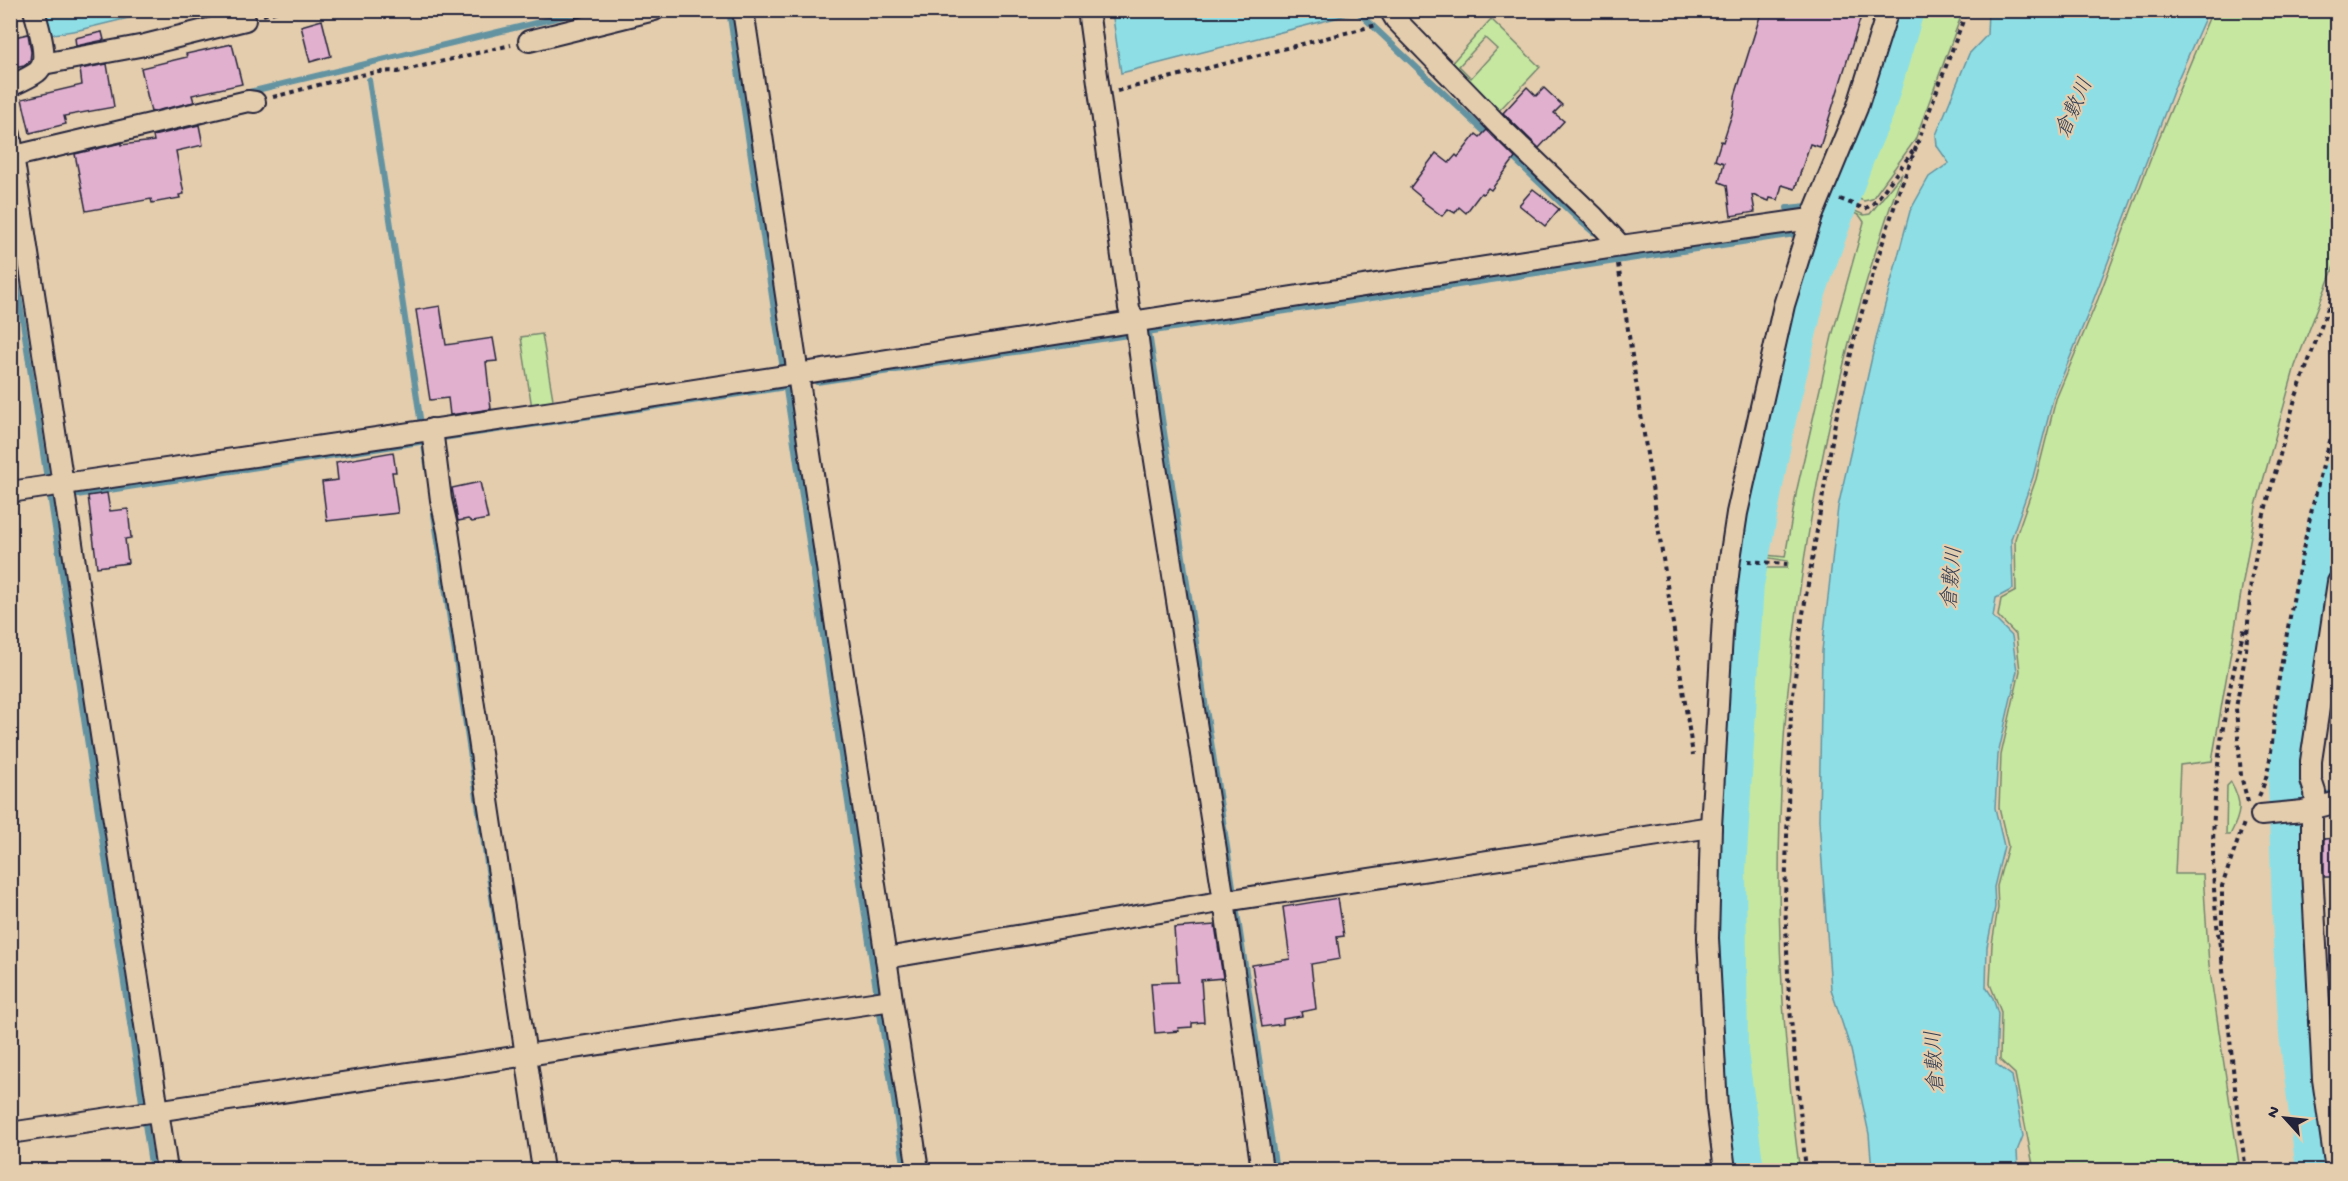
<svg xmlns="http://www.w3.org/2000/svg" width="2348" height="1181" font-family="'Gochi Hand','Klee One',sans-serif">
<rect width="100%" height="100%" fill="#e4cdad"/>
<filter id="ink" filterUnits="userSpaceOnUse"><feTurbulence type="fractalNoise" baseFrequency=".0167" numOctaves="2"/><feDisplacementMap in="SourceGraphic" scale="12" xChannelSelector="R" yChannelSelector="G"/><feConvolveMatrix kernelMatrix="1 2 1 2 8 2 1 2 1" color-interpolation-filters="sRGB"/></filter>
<g filter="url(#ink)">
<!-- green -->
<g fill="#c6e7a0" stroke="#74846e" stroke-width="1.5" fill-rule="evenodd">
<path d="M1915,11h48l-48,129 -43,59 -8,2 -13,-5 36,-87z"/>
<path d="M2212,11h126l-1,248 -42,107 -39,140 -44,255 -32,4 -5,109h28l6,91 31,205h-206l-19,-96 -15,-14 1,-48 -11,-28 2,-40 6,-36 -1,-22 11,-40 -9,-38 2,-53 19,-84 -4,-36 -18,-19 3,-17 15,-8 -1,-52 21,-60 20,-80 42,-100 56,-149z"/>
<path d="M1491,19l49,48 -45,48 -46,-49zM1485,38l12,11 -26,29 -12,-12z"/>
<path d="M1902,173c-100,278 -143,597 -114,891 4,36 6,72 12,106h-44l-16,-126 -5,-93 3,-109 11,-192 9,-82h29l1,-7 -25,-4 33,-177 26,-94 26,-78 16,7 6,-1zM1854,213l6,3 4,6 -32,114 -35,153 -12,68 -20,-2 34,-175 25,-91 21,-69 4,-6z"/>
<path d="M542,334l12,71 -22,3 -11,-71z"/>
<path d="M2231,782c12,21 10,32 -1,53h-4l1,-49z"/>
</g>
<!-- water -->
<g fill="#8edfe5" stroke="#6393a1" stroke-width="1.5">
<path d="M43,11h114l-78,19 -31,5z"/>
<path d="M1363,11l-242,62 -9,-62 251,-1z"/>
<path d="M1988,11h220l-31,70 -87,228 -37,90 -20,78 -22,62 2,50 -17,9 -3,19 19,19 5,35 -19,84 -3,53 9,38 -10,41 1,20 -8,40 -1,40 7,11 5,16 -2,50 16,12 11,60 -6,15 1,17 6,2h-152l-3,-36 -18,-84 -20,-61 -12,-169 3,-169 16,-144 39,-172 33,-124 19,-34 20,-14 -12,-17 -1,-11 33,-81 18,-19z"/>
</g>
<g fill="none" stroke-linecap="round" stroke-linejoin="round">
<!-- stream -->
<g stroke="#6393a1" stroke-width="6">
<path d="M729,10l146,972 30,188"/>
<path d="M1356,10l135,128"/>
<path d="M369,80l59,391"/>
<path d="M245,93l344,-83"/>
<path d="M1510,155l71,67 12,10 4,1"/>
<path d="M1787,208l21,-2"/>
<path d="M1825,213l8,3"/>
<path d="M10,238l37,241"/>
<path d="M1814,242l8,3"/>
<path d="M1147,332l648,-98"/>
<path d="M1149,333l127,837"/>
<path d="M817,382l311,-47"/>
<path d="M436,439l350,-52"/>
<path d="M50,495l92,607"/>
<path d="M77,495l349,-54"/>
<path d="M433,508l67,441"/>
<path d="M2287,798l50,-5"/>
<path d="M145,1124l7,46"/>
<path d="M2315,1169l17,-2"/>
</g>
<!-- river -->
<g stroke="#8edfe5" stroke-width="38">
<path d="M1745,1170l-16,-118 -2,-182 18,-286 31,-161 32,-134 46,-129 21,-49 30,-101"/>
<path d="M2315,1170l-17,-136 -6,-92 -5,-159 12,-105 19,-115 20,-84"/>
</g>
</g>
<!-- building -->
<g fill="#e1b0cf" stroke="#22223b" stroke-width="1.5">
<path d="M1762,10h101l-43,137 -10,-3 -15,45 -13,-4 -4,15 -8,-2 -1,3 -17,-6 3,17 -24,4 -4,-31 -8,-3 5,-19 -9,-3 6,-19 2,1 11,-34 1,-12z"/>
<path d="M322,20l9,36 -21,6 -9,-36z"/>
<path d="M102,32l2,8 -28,6 -1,-8z"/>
<path d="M28,34l3,18 -1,9 -6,5 -14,3v-31z"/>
<path d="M232,44l10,40 -50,11 2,7 -43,10 -10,-44 46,-11 -1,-3z"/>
<path d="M107,64l7,43 -50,9 2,8 -36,9 -8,-34 60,-14 -2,-16z"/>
<path d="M1527,87l9,9 8,-8 18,17 -8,8 10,8 -25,27 -36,-35z"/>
<path d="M199,125l4,20 -27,6 8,43 -5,1 1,3 -28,5 -1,-4 -65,12 -11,-57 46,-11v2l33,-4 -1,-5z"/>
<path d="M1487,130l28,28 -24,32 -3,-2 -5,6 -2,-1 -15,20 -7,-6 -4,6 -7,-4 -6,7 -21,-16 1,-2 -12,-10 26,-35 13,10 7,-8 2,2 18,-23 4,3z"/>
<path d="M1533,189l26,20 -14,17 -26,-21z"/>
<path d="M440,306l6,39 47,-7 4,23 -11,1 5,47 -41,6 -2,-17 -18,2 -14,-90z"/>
<path d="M393,452l3,20h-4l6,41 -71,8 -5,-39 16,-2 -2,-18z"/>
<path d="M480,482l8,37 -16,3 -4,-3 -10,2 -6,-33z"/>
<path d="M107,493l3,18 18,-2 3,29 -6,1 3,24 -31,4 -9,-71z"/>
<path d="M2337,838v39h-13v-38z"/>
<path d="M1338,898l6,38 -7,1 3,22 -29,5 5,45 -15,3 1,4 -19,3v5l-21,3 -10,-62 38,-6 -7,-52z"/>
<path d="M1215,925l8,53 -22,2 3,42 -12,1v4l-14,1 1,3 -24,2 -4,-50 27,-1 -4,-54z"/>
</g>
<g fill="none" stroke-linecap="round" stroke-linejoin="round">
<defs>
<g id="street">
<path d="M743,10l143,948"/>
<path d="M1088,10l41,298 8,24 12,90 75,479 38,269"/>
<path d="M1390,10l6,10 104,107 94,90 27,29"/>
<path d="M529,41l125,-31"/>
<path d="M43,64l102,-19 100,-25"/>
<path d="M10,86c9,-4 19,-8 27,-14 14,-11 1,-46 -3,-62"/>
<path d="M10,135l157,1035"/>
<path d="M15,156l233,-55 7,1"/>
<path d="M432,429l9,71 7,31 95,639"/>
<path d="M10,492l549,-81 1062,-165 190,-27"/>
<path d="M2316,808l-1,-16 -4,-12v-19l27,-179"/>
<path d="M2312,809v60l11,210 13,91"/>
<path d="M2261,815l42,-4 35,-9"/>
<path d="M892,1000l26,170"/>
<path d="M10,1133l882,-133 -6,-42 352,-59 473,-72"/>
<path d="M1725,1170l-8,-62 -9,-170 3,-111 12,-210 7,-58 7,-46 47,-208 27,-86 46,-111 31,-98"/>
</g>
</defs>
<!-- street casing -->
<use href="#street" stroke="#22223b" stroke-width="24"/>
<!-- path -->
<g stroke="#22223b" stroke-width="4" stroke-dasharray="4.5 4.5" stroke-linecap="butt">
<path d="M263,15l19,-5"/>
<path d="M1117,91l260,-66"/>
<path d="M273,97c25,-6 104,-30 124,-25l114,-27"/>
<path d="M1917,144l50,-134"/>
<path d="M1840,199l25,10 10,-7 38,-51"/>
<path d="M1618,264l75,491"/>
<path d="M1748,561l39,3"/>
<path d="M2259,796c16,-33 13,-76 19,-112 16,-90 31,-181 60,-268"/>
<path d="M2248,802l-7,-26 -5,-68 10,-57 5,-70 12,-63 32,-119 43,-119"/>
<path d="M2220,946c-16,-100 -3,-222 25,-319"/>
<path d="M2222,960v-74l22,-63"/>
<path d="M2222,960l15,148 9,62"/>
<path d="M1806,1170l-17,-171 -4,-100 6,-188 11,-91 33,-197 20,-87 23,-79 22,-68 18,-47"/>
</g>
<!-- street -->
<use href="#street" stroke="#e4cdad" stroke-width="20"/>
</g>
</g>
<g text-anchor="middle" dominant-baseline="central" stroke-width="4.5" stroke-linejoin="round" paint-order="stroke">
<!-- water labels -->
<g font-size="21" font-style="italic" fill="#323e54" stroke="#e4cdad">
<text transform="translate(2076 109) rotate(-66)">倉敷川</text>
<text transform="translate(1954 578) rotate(-85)">倉敷川</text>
<text transform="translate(1937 1062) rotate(-93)">倉敷川</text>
</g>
</g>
<!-- margin -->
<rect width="2348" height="1181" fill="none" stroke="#e4cdad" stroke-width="36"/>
<rect x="18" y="18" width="2312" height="1145" fill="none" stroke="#22223b" stroke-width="2" filter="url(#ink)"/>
<!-- north arrow -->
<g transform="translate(2285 1118) rotate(297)" stroke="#e4cdad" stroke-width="4.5" paint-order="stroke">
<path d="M0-4.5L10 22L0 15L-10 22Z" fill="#22223b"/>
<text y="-9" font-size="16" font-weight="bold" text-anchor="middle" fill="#22223b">N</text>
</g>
</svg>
